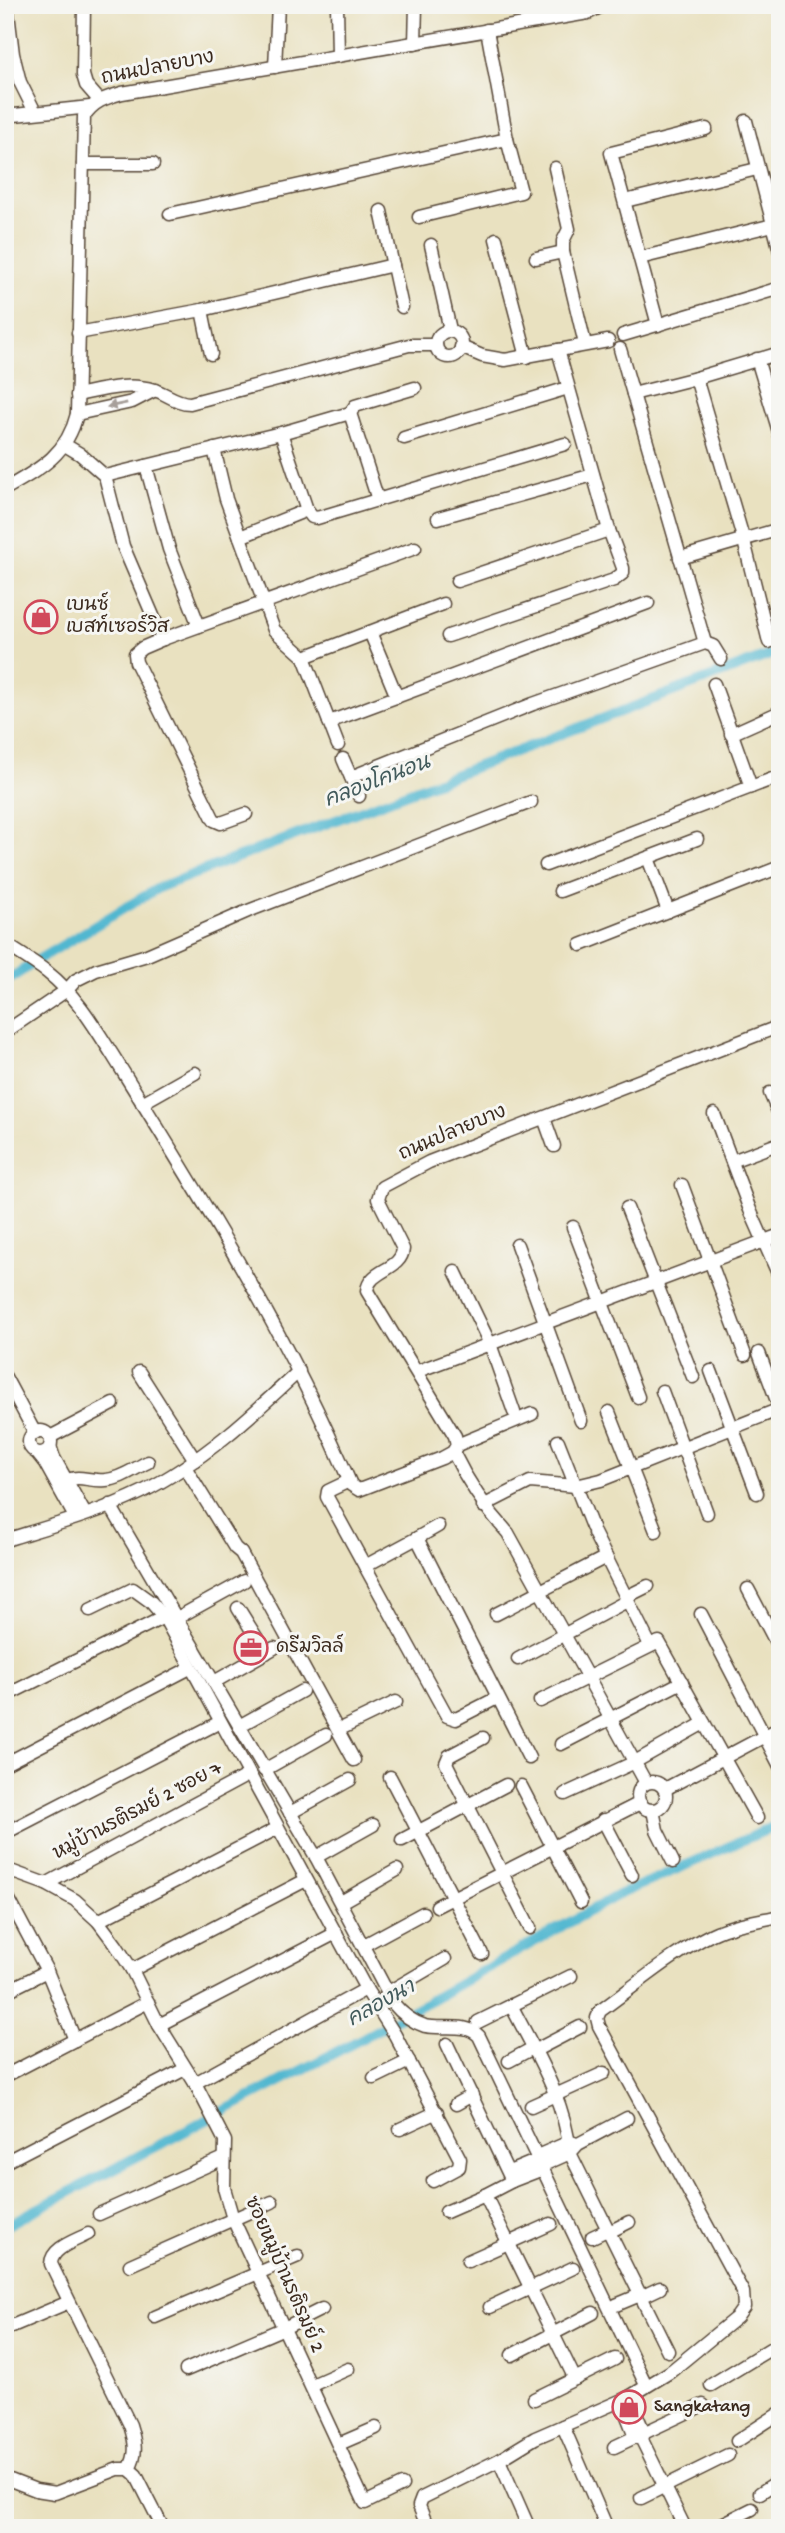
<svg xmlns="http://www.w3.org/2000/svg" width="785" height="2533" font-family="'Gochi Hand','Playpen Sans Thai',sans-serif">
<rect width="100%" height="100%" fill="#f6f6f2"/>
<filter id="ink" filterUnits="userSpaceOnUse"><feTurbulence type="fractalNoise" baseFrequency=".0143" numOctaves="2"/><feDisplacementMap in="SourceGraphic" scale="14" xChannelSelector="R" yChannelSelector="G"/><feConvolveMatrix kernelMatrix="1 2 1 2 8 2 1 2 1" color-interpolation-filters="sRGB"/></filter>
<filter id="wash" filterUnits="userSpaceOnUse"><feTurbulence type="fractalNoise" baseFrequency=".00686" numOctaves="4" result="noise"/><feDisplacementMap in="SourceGraphic" scale="28" xChannelSelector="R" yChannelSelector="G"/><feGaussianBlur stdDeviation="1.57" result="paint"/><feColorMatrix in="noise" values="0 0 0 0 0 0 0 0 0 0 0 0 0 0 0 0 0 1.4 0 .05"/><feComposite in="paint" operator="in"/></filter>
<g filter="url(#wash)">
<rect width="100%" height="100%" fill="#e9e1c0"/>
<g fill="none" stroke-linecap="round" stroke-linejoin="round">
<!-- canal -->
<g stroke="#51b7d0" stroke-width="10">
<path d="M5,982l36,-24 119,-71 620,-236"/>
<path d="M5,2226l356,-187 257,-144 162,-71"/>
</g>
</g>
</g>
<g filter="url(#ink)">
<g fill="none" stroke-linecap="round" stroke-linejoin="round">
<defs>
<g id="minor">
<path d="M84,5l-1,70 3,10 13,15"/>
<path d="M337,5l1,51"/>
<path d="M8,13l5,41 7,28 15,30"/>
<path d="M536,22v-17"/>
<path d="M415,43l1,-38"/>
<path d="M275,67l3,-62"/>
<path d="M5,116l85,-9"/>
<path d="M746,121l34,130"/>
<path d="M83,164h70"/>
<path d="M555,168l14,61 -6,12v11l22,92"/>
<path d="M625,201l132,-32"/>
<path d="M381,211l21,96"/>
<path d="M170,214l337,-75"/>
<path d="M419,217l102,-25 -14,-53 -20,-109"/>
<path d="M496,239l31,118"/>
<path d="M431,245l19,85"/>
<path d="M536,258l27,-6"/>
<path d="M640,258l133,-33"/>
<path d="M202,310l9,44"/>
<path d="M658,325l-47,-172 95,-24"/>
<circle cx="449" cy="344" r="13"/>
<path d="M78,333l124,-23 191,-45"/>
<path d="M623,335l157,-47"/>
<path d="M461,347l21,9 23,4 103,-19"/>
<path d="M620,349l85,294"/>
<path d="M757,359l23,76"/>
<path d="M696,378l48,163 25,101"/>
<path d="M633,394l63,-16 84,-25"/>
<path d="M77,395c25,-5 51,-13 77,-5 12,3 22,13 36,13l219,-58h27"/>
<path d="M350,413l28,87"/>
<path d="M77,414l55,-12 23,-12"/>
<path d="M281,433l26,77 5,7 5,1 248,-74"/>
<path d="M404,438l164,-50"/>
<path d="M65,445l15,9 25,22"/>
<path d="M214,449l12,50 48,131 30,27 34,88"/>
<path d="M146,466l23,83 30,77"/>
<path d="M105,476l176,-43 69,-20 5,-7 60,-18"/>
<path d="M105,476l18,70 40,93"/>
<path d="M5,489c35,-20 62,-34 72,-75l7,-298c10,-15 21,-18 38,-23l466,-80 16,-8"/>
<path d="M438,518l155,-43"/>
<path d="M240,537l67,-27"/>
<path d="M680,558l100,-29"/>
<path d="M457,581l152,-51"/>
<path d="M370,632l27,65"/>
<path d="M448,636l166,-56 9,-7v-5l-14,-38 -51,-180"/>
<path d="M304,657l139,-53"/>
<path d="M714,684l37,103"/>
<path d="M329,722l319,-119"/>
<path d="M731,734l49,-22"/>
<path d="M343,759l16,37"/>
<path d="M351,777l182,-73 172,-61 8,3 8,13"/>
<path d="M246,814l-25,9 -7,-3 -78,-158 -1,-8 7,-6 21,-9 252,-91"/>
<path d="M648,858l20,53"/>
<path d="M546,865l234,-89"/>
<path d="M560,891l137,-52"/>
<path d="M5,944c14,9 29,18 42,28 28,22 46,52 65,82 87,140 175,279 239,431l8,5 83,-32 11,-6 4,-7 -2,-9 -88,-145c2,-22 34,-20 36,-42l-25,-50 4,-12 47,-25 351,-136"/>
<path d="M581,945l199,-78"/>
<path d="M5,1032l62,-42 9,-10 20,-10 51,-15 101,-44 283,-109"/>
<path d="M770,1093l10,23"/>
<path d="M142,1103l53,-30"/>
<path d="M714,1114l36,96 30,68"/>
<path d="M544,1118l10,28"/>
<path d="M732,1161l48,-18"/>
<path d="M682,1185l63,170"/>
<path d="M627,1208l66,169"/>
<path d="M573,1227l65,170"/>
<path d="M517,1245l64,176"/>
<path d="M455,1271l35,73 24,68"/>
<path d="M759,1353l21,56"/>
<path d="M418,1371l362,-136"/>
<path d="M711,1371l46,122"/>
<path d="M139,1372l56,88"/>
<path d="M5,1377l30,56"/>
<path d="M662,1391l45,122"/>
<path d="M609,1412l47,119"/>
<circle cx="40" cy="1442" r="11"/>
<path d="M50,1437l63,-33"/>
<path d="M558,1441l34,86"/>
<path d="M457,1445l75,-31"/>
<path d="M50,1446l4,12 31,56"/>
<path d="M453,1452c15,31 32,56 55,81l138,250"/>
<path d="M37,1453l8,10 30,54"/>
<path d="M185,1467l50,81 6,5 113,207"/>
<path d="M349,1481l-21,10 -1,6 120,219 9,3 41,-21"/>
<path d="M57,1484c26,-12 26,-2 49,-4 15,-1 29,-12 42,-18"/>
<path d="M110,1505l206,352 77,146c9,11 19,19 32,23 18,4 41,-4 54,10l167,349"/>
<path d="M483,1506l47,-24 46,4 25,-6 179,-71"/>
<path d="M594,1533l56,112"/>
<path d="M417,1538l21,-12"/>
<path d="M5,1540c46,-14 94,-27 137,-48 60,-30 109,-76 157,-121"/>
<path d="M365,1566l52,-28 112,220"/>
<path d="M748,1589l32,61"/>
<path d="M626,1597l22,-11"/>
<path d="M238,1608l28,45"/>
<path d="M90,1610l43,-21 18,13 13,15 202,372 29,46 65,124 -1,8 -26,14"/>
<path d="M496,1614l110,-57"/>
<path d="M701,1614l79,152"/>
<path d="M177,1618l67,-37"/>
<path d="M518,1659l109,-58"/>
<path d="M214,1682l60,-34"/>
<path d="M5,1696l159,-79"/>
<path d="M540,1701l119,-59 98,176"/>
<path d="M239,1726l63,-35"/>
<path d="M338,1730l58,-28"/>
<path d="M483,1738l-34,18 -3,7 84,165"/>
<path d="M561,1744l121,-62"/>
<path d="M5,1764l185,-96"/>
<path d="M264,1770l62,-35"/>
<path d="M390,1777l92,177"/>
<circle cx="652" cy="1796" r="14"/>
<path d="M521,1786l60,116"/>
<path d="M665,1789l115,-61"/>
<path d="M565,1794l68,-31 71,-40"/>
<path d="M653,1810l4,20 16,32"/>
<path d="M290,1813l60,-33"/>
<path d="M603,1820l29,55"/>
<path d="M5,1833l215,-111"/>
<path d="M402,1840l104,-55"/>
<path d="M316,1857l57,-32"/>
<path d="M5,1869l41,15 29,16 23,21 18,24 16,25 27,55 36,58 30,58 -1,47 9,31 132,284 37,-18"/>
<path d="M46,1884l202,-109"/>
<path d="M5,1892l42,79 28,69"/>
<path d="M341,1902l56,-32"/>
<path d="M437,1906l203,-103"/>
<path d="M98,1921l180,-93"/>
<path d="M364,1945l59,-32"/>
<path d="M132,1970l174,-90"/>
<path d="M5,1992l42,-21"/>
<path d="M387,1993l58,-34"/>
<path d="M511,2005c24,47 54,94 59,148l98,198"/>
<path d="M478,2022l93,-46"/>
<path d="M159,2025l177,-92"/>
<path d="M447,2044l65,137 -27,14 90,184"/>
<path d="M534,2051l46,-24"/>
<path d="M509,2061l24,-13"/>
<path d="M5,2076l143,-74"/>
<path d="M374,2078l35,-17"/>
<path d="M195,2083l171,-94"/>
<path d="M456,2104l16,-9"/>
<path d="M531,2106l73,-33"/>
<path d="M400,2129l37,-17"/>
<path d="M537,2156l32,-14 5,1"/>
<path d="M7,2161l178,-92"/>
<path d="M541,2166l29,-13 8,-9 49,-26"/>
<path d="M509,2172l29,-12"/>
<path d="M512,2181l31,-12"/>
<path d="M446,2212l39,-17"/>
<path d="M99,2214l125,-56"/>
<path d="M609,2232l20,-10"/>
<path d="M88,2234c-13,7 -37,14 -37,30l79,161c5,16 8,29 -1,44"/>
<path d="M592,2237l15,-7"/>
<path d="M468,2261l83,-37"/>
<path d="M130,2265l142,-63"/>
<path d="M641,2297l19,-9"/>
<path d="M616,2305l24,-10"/>
<path d="M490,2307l83,-39"/>
<path d="M155,2317l143,-61"/>
<path d="M5,2329l64,-27"/>
<path d="M512,2355l81,-42"/>
<path d="M186,2370l98,-42 38,-19"/>
<path d="M312,2385l36,-16"/>
<path d="M711,2385l69,-42"/>
<path d="M629,2397l15,35 -2,8"/>
<path d="M534,2399l81,-40"/>
<path d="M621,2401l14,35 7,4 43,88"/>
<path d="M563,2426l44,102"/>
<path d="M737,2441l43,-28"/>
<path d="M339,2444l37,-16"/>
<path d="M614,2447l89,-42"/>
<path d="M499,2460l30,68"/>
<path d="M5,2478l31,12 19,3 63,-24h11l7,6 27,53"/>
<path d="M760,2493l20,-13"/>
<path d="M641,2498l87,-43"/>
<path d="M428,2528l-9,-22 3,-8 77,-38 36,-22 94,-41 41,-25 67,-55 7,-10 -1,-15 -144,-266 -2,-8 3,-7c36,-26 72,-57 112,-77 21,-10 45,-13 68,-18"/>
<path d="M714,2528l38,-19"/>
</g>
</defs>
<!-- minor casing -->
<use href="#minor" stroke="#554536" stroke-width="15"/>
<!-- minor -->
<use href="#minor" stroke="#fff" stroke-width="12"/>
</g>
<!-- one-way arrows -->
<defs><path id="oneway-solid" d="M-6-.8H1V-3.2L6.5 0L1 3.2V.8H-6Z" transform="scale(1.75)"/></defs>
<use fill="#a79f9a" href="#oneway-solid" transform="translate(117 405) rotate(168)"/>
</g>
<!-- icons -->
<defs>
<symbol id="shop-ring" viewBox="-11 -11 22 22"><circle r="9.5" fill="#f6f6f2" stroke="#d1495b" stroke-width="1.5"/><path d="M-5-2.5h2.3a2.7 3.5 0 0 1 5.4 0H5L5.5 6h-11ZM-1.5-2.5h3a1.5 2.3 0 0 0-3 0Z" fill="#d1495b"/></symbol>
<symbol id="office-ring" viewBox="-11 -11 22 22"><circle r="9.5" fill="#f6f6f2" stroke="#d1495b" stroke-width="1.5"/><path d="M-6-3h4V-5.5h4V-3h4V5H-6ZM-1-4.5V-3h2v-1.5ZM-6 0V1H6V0Z" fill="#d1495b"/></symbol>
</defs>
<g fill-rule="evenodd">
<use href="#shop-ring" x="22" y="598" width="38" height="38"/>
<use href="#office-ring" x="232" y="1629" width="38" height="38"/>
<use href="#shop-ring" x="610" y="2388" width="38" height="38"/>
</g>
<g text-anchor="middle" dominant-baseline="central" stroke-width="6" stroke-linejoin="round" paint-order="stroke">
<!-- street labels -->
<g font-size="19" fill="#3b2a1e" stroke="#f6f6f2">
<text transform="translate(158 69) rotate(-11)">ถนนปลายบาง</text>
<text transform="translate(453 1134) rotate(-23)">ถนนปลายบาง</text>
<text transform="translate(138 1812) rotate(-28)">หมู่บ้านรติรมย์ 2 ซอย 7</text>
<text transform="translate(283 2275) rotate(66)">ซอยหมู่บ้านรติรมย์ 2</text>
</g>
<!-- poi labels -->
<g font-size="19" fill="#3b2a1e" stroke="#f6f6f2" text-anchor="start">
<text x="66" y="606">เบนซ์<tspan x="66" dy="22">เบสท์เซอร์วิส</tspan></text>
<text x="276" y="1648">ดรีมวิลล์</text>
<text x="654" y="2407">Sangkatang</text>
</g>
<!-- water labels -->
<g font-size="21" font-style="italic" fill="#435b5c" stroke="#f6f6f2">
<text transform="translate(378 783) rotate(-21)">คลองโคนอน</text>
<text transform="translate(382 2005) rotate(-29)">คลองนา</text>
</g>
</g>
<!-- margin -->
<rect width="785" height="2533" fill="none" stroke="#f6f6f2" stroke-width="28"/>
</svg>
